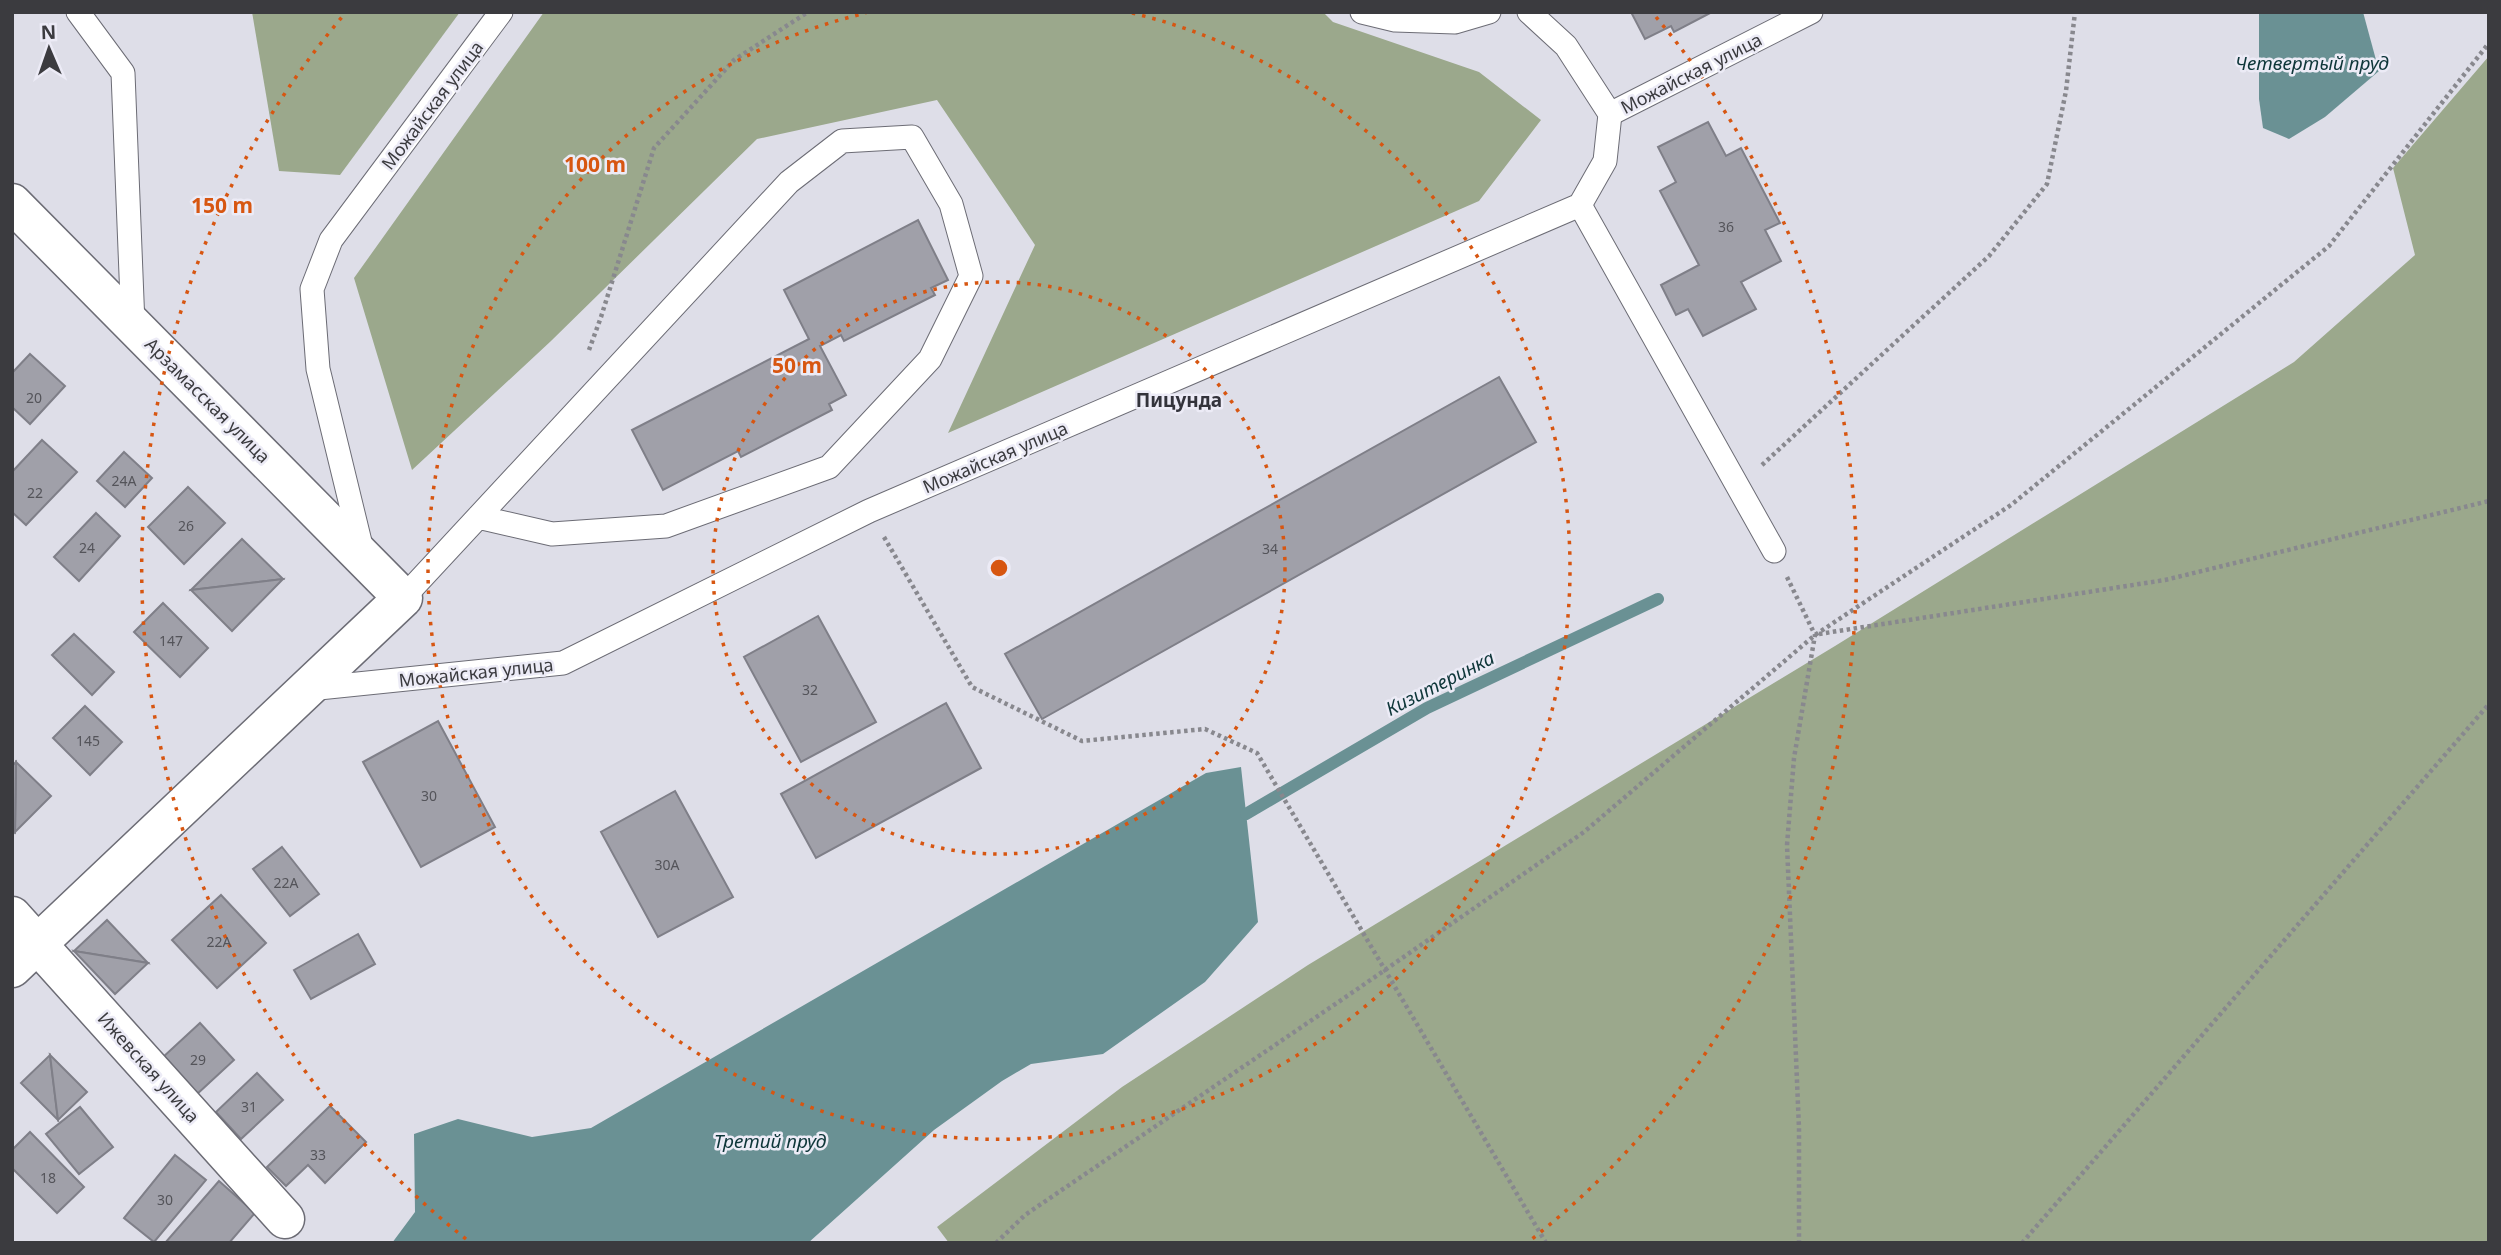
<svg xmlns="http://www.w3.org/2000/svg" width="2501" height="1255" font-family="'Noto Sans',sans-serif">
<rect width="100%" height="100%" fill="#dedee8"/>
<!-- forest -->
<g fill="#9ba88c">
<path d="M252,12h208l-120,163 -61,-4z"/>
<path d="M544,12h779l10,10 146,50 62,48 -62,81 -531,232 87,-188 -98,-145 -180,39 -206,202 -139,129 -58,-192z"/>
<path d="M2489,56v1187h-1540l-12,-16 185,-140 186,-122 527,-319 459,-284 121,-107 -22,-87z"/>
</g>
<!-- water -->
<g fill="#6a9194">
<path d="M2259,12h104l16,59 -54,46 -36,22 -26,-11 -4,-29z"/>
<path d="M1241,767l17,155 -53,60 -102,72 -72,10 -29,17 -68,49 -126,113h-416l23,-31 -1,-78 44,-15 74,18 59,-9 615,-355z"/>
</g>
<g fill="none" stroke-linecap="round" stroke-linejoin="round">
<!-- stream -->
<path stroke="#6a9194" stroke-width="12" d="M1246,814l181,-106 231,-109"/>
</g>
<!-- building -->
<g fill="#a0a0a9" stroke="#7f7f88" stroke-width="2">
<path d="M1631,12h81l-38,20 -3,-6 -26,13z"/>
<path d="M1708,122l18,34 15,-8 39,75 -15,7 16,31 -40,21 15,27 -53,27 -15,-27 -12,6 -15,-30 38,-20 -39,-74 16,-9 -18,-35z"/>
<path d="M918,220l30,60 -17,8 4,7 -91,46 -3,-6 -21,11 26,49 -17,9 3,6 -91,47 -3,-6 -75,39 -31,-60 177,-91 -25,-49z"/>
<path d="M30,354l35,32 -35,38 -18,-17v-34z"/>
<path d="M1499,377l37,65 -494,277 -37,-65z"/>
<path d="M42,440l35,32 -51,53 -14,-13v-40z"/>
<path d="M124,452l28,26 -27,29 -28,-26z"/>
<path d="M188,487l37,36 -41,41 -36,-37z"/>
<path d="M96,513l24,23 -41,45 -25,-24z"/>
<path d="M242,539l41,40 -92,11z"/>
<path d="M283,579l-51,52 -41,-41z"/>
<path d="M163,603l45,45 -28,29 -46,-45z"/>
<path d="M818,616l58,106 -75,40 -57,-105z"/>
<path d="M74,634l40,38 -22,23 -40,-40z"/>
<path d="M946,703l35,65 -165,90 -35,-64z"/>
<path d="M85,706l37,36 -32,33 -37,-37z"/>
<path d="M438,721l57,106 -74,40 -58,-105z"/>
<path d="M16,762l35,34 -36,36z"/>
<path d="M16,762l-1,70 -3,-3v-63z"/>
<path d="M675,791l58,106 -75,40 -57,-105z"/>
<path d="M282,847l37,47 -29,22 -37,-47z"/>
<path d="M221,895l45,48 -49,45 -45,-48z"/>
<path d="M107,920l41,43 -74,-12z"/>
<path d="M358,934l17,30 -64,35 -17,-29z"/>
<path d="M74,951l74,12 -33,31z"/>
<path d="M200,1023l34,37 -38,35 -34,-37z"/>
<path d="M50,1055l8,65 -37,-37z"/>
<path d="M50,1055l37,37 -29,28z"/>
<path d="M257,1073l26,27 -42,39 -25,-27z"/>
<path d="M330,1106l36,36 -41,41 -17,-18 -22,21 -19,-19z"/>
<path d="M80,1107l33,40 -34,27 -33,-40z"/>
<path d="M30,1132l54,55 -27,26 -45,-45v-18z"/>
<path d="M175,1155l31,25 -52,62 -30,-24z"/>
<path d="M219,1181l36,32 -26,30h-64z"/>
</g>
<g fill="none" stroke-linecap="round" stroke-linejoin="round">
<defs>
<g id="lane">
<path d="M78,12l45,61 10,252"/>
<path d="M1362,12l33,8 60,2 34,-10"/>
<path d="M1610,114l201,-102"/>
<path d="M1580,205l194,346"/>
<path d="M362,550l-44,-181 -6,-80 19,-49 170,-228"/>
<path d="M403,598l386,-416 53,-41 70,-4 39,67 20,72 -41,83 -101,108 -163,59 -114,8 -74,-17"/>
<path d="M309,689l254,-26 306,-152 711,-306 25,-44 5,-47 -44,-68 -37,-34"/>
</g>
<g id="street">
<path d="M12,203l391,395 -391,370"/>
<path d="M12,916l273,303"/>
</g>
</defs>
<!-- lane casing -->
<use href="#lane" stroke="#6c6c75" stroke-width="25"/>
<!-- street casing -->
<use href="#street" stroke="#6c6c75" stroke-width="41"/>
<!-- path -->
<g stroke="#88888e" stroke-width="4.5" stroke-dasharray="3.5 3.5" stroke-linecap="butt">
<path d="M589,350l12,-33 53,-169 80,-88 74,-48"/>
<path d="M1762,465l227,-209 58,-72 19,-93 9,-79"/>
<path d="M884,537l88,150 110,54 123,-12 52,24 289,490"/>
<path d="M1787,577l28,58 -21,123 -7,87 12,283v115"/>
<path d="M1819,634l346,-54 324,-79"/>
<path d="M996,1243l29,-28 331,-225 228,-158 231,-197 196,-130 318,-259 160,-203"/>
<path d="M2022,1243l467,-539"/>
</g>
<!-- lane -->
<use href="#lane" stroke="#fff" stroke-width="23"/>
<!-- street -->
<use href="#street" stroke="#fff" stroke-width="38"/>
</g>
<!-- distance rings -->
<g fill="none" stroke="#d75611" stroke-width="3.5" stroke-dasharray="3.5 7">
<circle cx="999" cy="568" r="286"/>
<path d="M1132 13A571 571 0 1 1 866 13"/>
<path d="M466 1239A857 857 0 0 1 342 17M1656 17A857 857 0 0 1 1532 1239"/>
</g>
<g text-anchor="middle" dominant-baseline="central" stroke-width="5" stroke-linejoin="round" paint-order="stroke">
<!-- number labels -->
<g font-size="14" fill="#54545a">
<text x="1726" y="226">36</text>
<text x="34" y="397">20</text>
<text x="124" y="480">24А</text>
<text x="35" y="492">22</text>
<text x="186" y="525">26</text>
<text x="87" y="547">24</text>
<text x="1270" y="548">34</text>
<text x="171" y="640">147</text>
<text x="810" y="689">32</text>
<text x="88" y="740">145</text>
<text x="429" y="795">30</text>
<text x="667" y="864">30А</text>
<text x="286" y="882">22А</text>
<text x="219" y="941">22А</text>
<text x="198" y="1059">29</text>
<text x="249" y="1106">31</text>
<text x="318" y="1154">33</text>
<text x="48" y="1177">18</text>
<text x="165" y="1199">30</text>
</g>
<!-- street labels -->
<g font-size="18" fill="#3b3b3f" stroke="#ecebf6">
<text transform="translate(1691 73) rotate(-27)">Можайская улица</text>
<text transform="translate(432 105) rotate(-53)">Можайская улица</text>
<text transform="translate(208 400) rotate(45)">Арзамасская улица</text>
<text transform="translate(995 457) rotate(-23)">Можайская улица</text>
<text transform="translate(476 672) rotate(-6)">Можайская улица</text>
<text transform="translate(149 1067) rotate(48)">Ижевская улица</text>
</g>
<!-- water labels -->
<g font-size="19" font-style="italic" fill="#0e3639" stroke="#ecebf6">
<text x="2312" y="63">Четвертый пруд</text>
<text transform="translate(1440 683) rotate(-27)">Кизитеринка</text>
<text x="770" y="1141">Третий пруд</text>
</g>
<!-- neighbourhood labels -->
<g font-size="19" font-weight="bold" fill="#33333b" stroke="#ecebf6">
<text x="1179" y="400">Пицунда</text>
</g>
</g>
<circle cx="999" cy="568" r="10" fill="#d75611" stroke="#ecebf6" stroke-width="3.5"/>
<g font-size="21" text-anchor="middle" font-weight="bold" fill="#d75611" stroke="#ecebf6" stroke-width="5" stroke-linejoin="round" paint-order="stroke">
<text x="595" y="172">100 m</text>
<text x="222" y="213">150 m</text>
<text x="797" y="373">50 m</text>
</g>
<!-- border -->
<rect width="2501" height="1255" fill="none" stroke="#3b3b3f" stroke-width="28"/>
<!-- north arrow -->
<g transform="translate(49 49) rotate(358)" stroke="#ecebf6" stroke-width="5" paint-order="stroke">
<path d="M0-5L12 26L0 18L-12 26Z" fill="#3b3b3f"/>
<text y="-10" font-size="19" font-weight="bold" text-anchor="middle" fill="#3b3b3f">N</text>
</g>
</svg>
